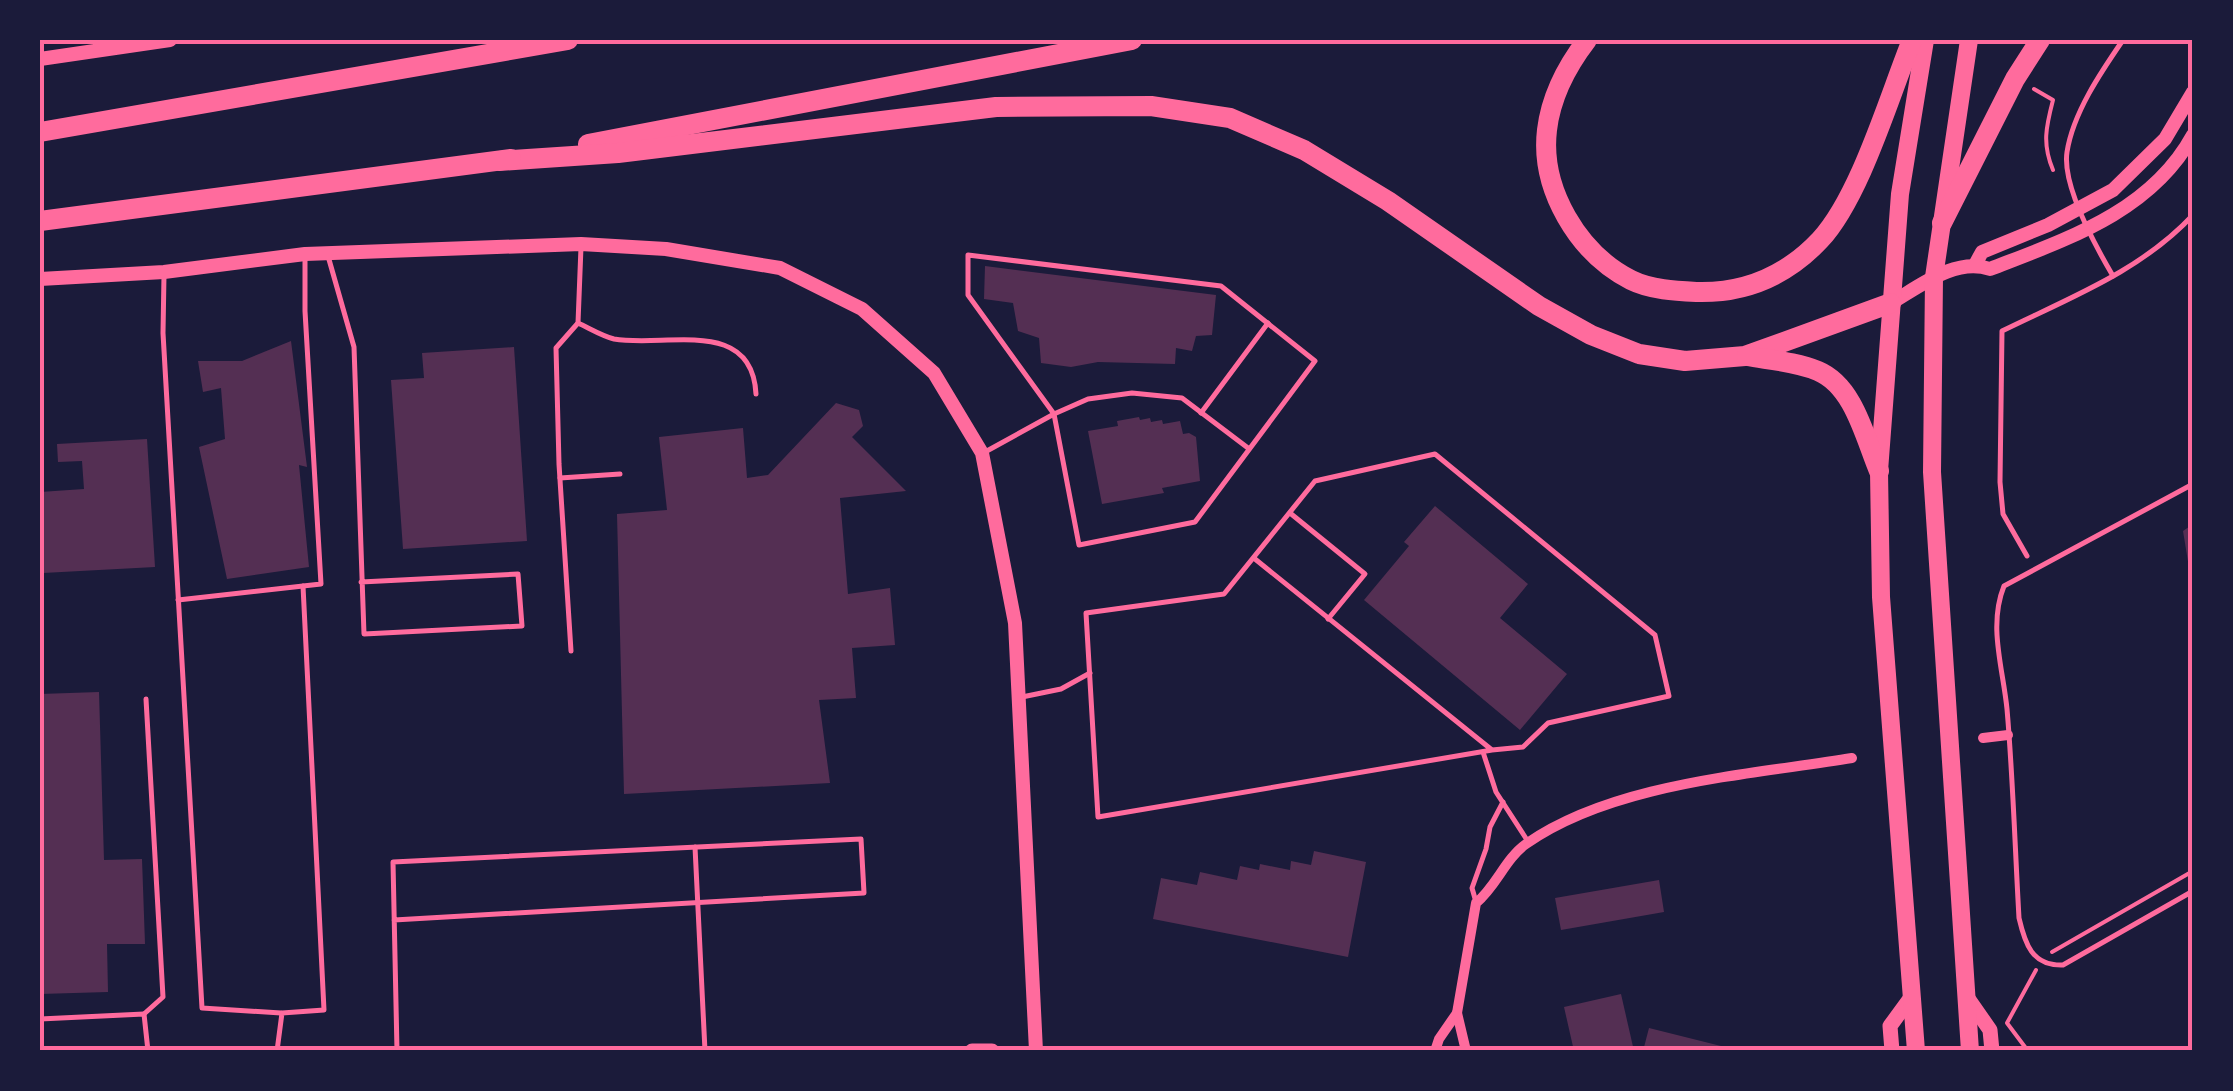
<svg xmlns="http://www.w3.org/2000/svg" width="2233" height="1091" font-family="'Archivo Narrow',sans-serif">
<rect width="100%" height="100%" fill="#1b1b3a"/>
<!-- building -->
<g fill="#542f53">
<path d="M985,266l231,29 -4,40 -16,1 -4,15 -16,-3 -1,16 -77,-2 -27,5 -30,-4 -2,-25 -21,-7 -5,-28 -29,-4z"/>
<path d="M291,341l16,126 -8,-2 10,102 -82,12 -28,-132 26,-8 -4,-51 -18,4 -5,-31h44z"/>
<path d="M514,347l13,194 -124,8 -12,-169 33,-2 -2,-25z"/>
<path d="M836,403l23,7 4,16 -11,11 54,54 -66,7 8,96 42,-6 5,57 -43,3 4,50 -37,2 11,83 -206,11 -7,-280 50,-4 -8,-73 84,-9 4,50 21,-3z"/>
<path d="M1139,417l1,3 10,-2 1,4 11,-2 1,4 17,-3 3,13 6,-1 7,4 4,44 -38,7 2,5 -62,11 -14,-73 30,-5 -1,-5z"/>
<path d="M147,439l8,128 -112,6 -3,-81 44,-3 -2,-28 -24,1 -1,-18z"/>
<path d="M1435,506l93,78 -28,34 67,56 -47,56 -156,-130 45,-54 -5,-4z"/>
<path d="M2193,524v68l-10,-61z"/>
<path d="M99,692l5,168 38,-1 3,85h-38l1,48 -68,2v-300z"/>
<path d="M1314,851l52,11 -18,95 -195,-38 8,-41 36,7 3,-13 37,8 3,-14 19,4 1,-6 30,6 1,-9 20,4z"/>
<path d="M1659,880l5,32 -103,18 -6,-32z"/>
<path d="M1621,994l13,57h-60l-10,-44z"/>
<path d="M1649,1028l88,22v1h-94z"/>
</g>
<g fill="none" stroke-linecap="round" stroke-linejoin="round">
<!-- path -->
<g stroke="#ff6b9d" stroke-width="4">
<path d="M2034,89l19,11c-7,27 -11,44 0,70"/>
<path d="M2052,952l141,-81"/>
<path d="M2028,1051l-21,-28 29,-53"/>
</g>
<!-- service -->
<g stroke="#ff6b9d" stroke-width="5">
<path d="M968,255l253,31 94,75 -120,161 -116,23 -25,-131 -86,-119z"/>
<path d="M328,256l26,91 10,287 158,-8 -4,-52 -157,8"/>
<path d="M164,275l-1,58 39,675 79,5"/>
<path d="M2113,276c-17,-29 -51,-91 -46,-124 6,-39 34,-80 56,-112"/>
<path d="M578,323c11,5 24,13 36,16 51,9 138,-23 142,55"/>
<path d="M1201,413l67,-90"/>
<path d="M985,452l69,-38 34,-15 44,-6 50,5 66,50"/>
<path d="M560,478l60,-4"/>
<path d="M2193,484l-189,102c-16,40 -1,82 3,123 6,69 8,140 12,209 6,26 13,48 44,47l130,-74"/>
<path d="M1290,513l75,61 -37,45"/>
<path d="M2027,556l-24,-42 -3,-32 2,-151c67,-33 139,-60 191,-116"/>
<path d="M1255,559l237,191 31,-3 25,-24 121,-27 -14,-61 -220,-181 -120,27 -91,113 -138,19 12,204 394,-67"/>
<path d="M178,600l125,-14"/>
<path d="M571,651l-12,-187 -3,-116 22,-25 3,-76"/>
<path d="M1022,697l39,-8 29,-16"/>
<path d="M1483,752l13,40 31,48"/>
<path d="M695,847l10,204"/>
<path d="M1476,902l-4,-14 14,-39 4,-22 13,-25"/>
<path d="M394,920l470,-27 -3,-54 -468,23 4,189"/>
<path d="M144,1014l19,-17 -17,-298"/>
<path d="M40,1019l104,-5 4,37"/>
<path d="M277,1051l5,-38 42,-3 -21,-424 18,-2 -16,-273v-54"/>
</g>
<!-- minor -->
<g stroke="#ff6b9d" stroke-width="10">
<path d="M1983,738l25,-3"/>
<path d="M1457,1013l9,38"/>
<path d="M1435,1051l4,-12 18,-26 19,-110c20,-16 29,-44 50,-59 87,-61 223,-69 326,-86"/>
</g>
<!-- tertiary -->
<g stroke="#ff6b9d" stroke-width="14">
<path d="M40,59l130,-19"/>
<path d="M1976,263l6,-11 66,-27 65,-35 52,-51 28,-47"/>
<path d="M40,279l124,-7 141,-18 276,-10 85,5 114,19 82,41 72,64 48,80 33,170 21,428"/>
<path d="M1891,303c29,-17 65,-46 99,-34 77,-30 161,-57 203,-134"/>
</g>
<!-- secondary -->
<g stroke="#ff6b9d" stroke-width="15">
<path d="M1967,997l23,33 2,21"/>
<path d="M972,1051h20"/>
<path d="M1892,1051l-2,-25 22,-30"/>
</g>
<!-- primary -->
<g stroke="#ff6b9d" stroke-width="18">
<path d="M1969,40l-35,237 -2,195 38,579"/>
<path d="M1916,1051l-35,-454 -2,-126 21,-277 25,-154"/>
</g>
<!-- motorway -->
<g stroke="#ff6b9d" stroke-width="20">
<path d="M1587,40c-20,26 -36,56 -40,90 -7,59 31,123 84,150 20,10 46,11 67,12 48,1 89,-17 122,-52 40,-43 69,-143 92,-200"/>
<path d="M40,132l528,-92"/>
<path d="M588,144l544,-104"/>
<path d="M499,161l119,-8 378,-46 155,-1 79,12 74,32 84,51 151,105 52,29 48,19 46,7 60,-5 146,-53"/>
<path d="M40,221l471,-62"/>
<path d="M1942,223l73,-144 25,-39"/>
<path d="M1747,356c23,4 50,6 71,15 36,15 47,67 61,100"/>
</g>
</g>
<!-- border -->
<rect width="2233" height="1091" fill="none" stroke="#1b1b3a" stroke-width="85"/>
<rect x="42" y="42" width="2148" height="1006" fill="none" stroke="#ff6b9d" stroke-width="4"/>
</svg>
